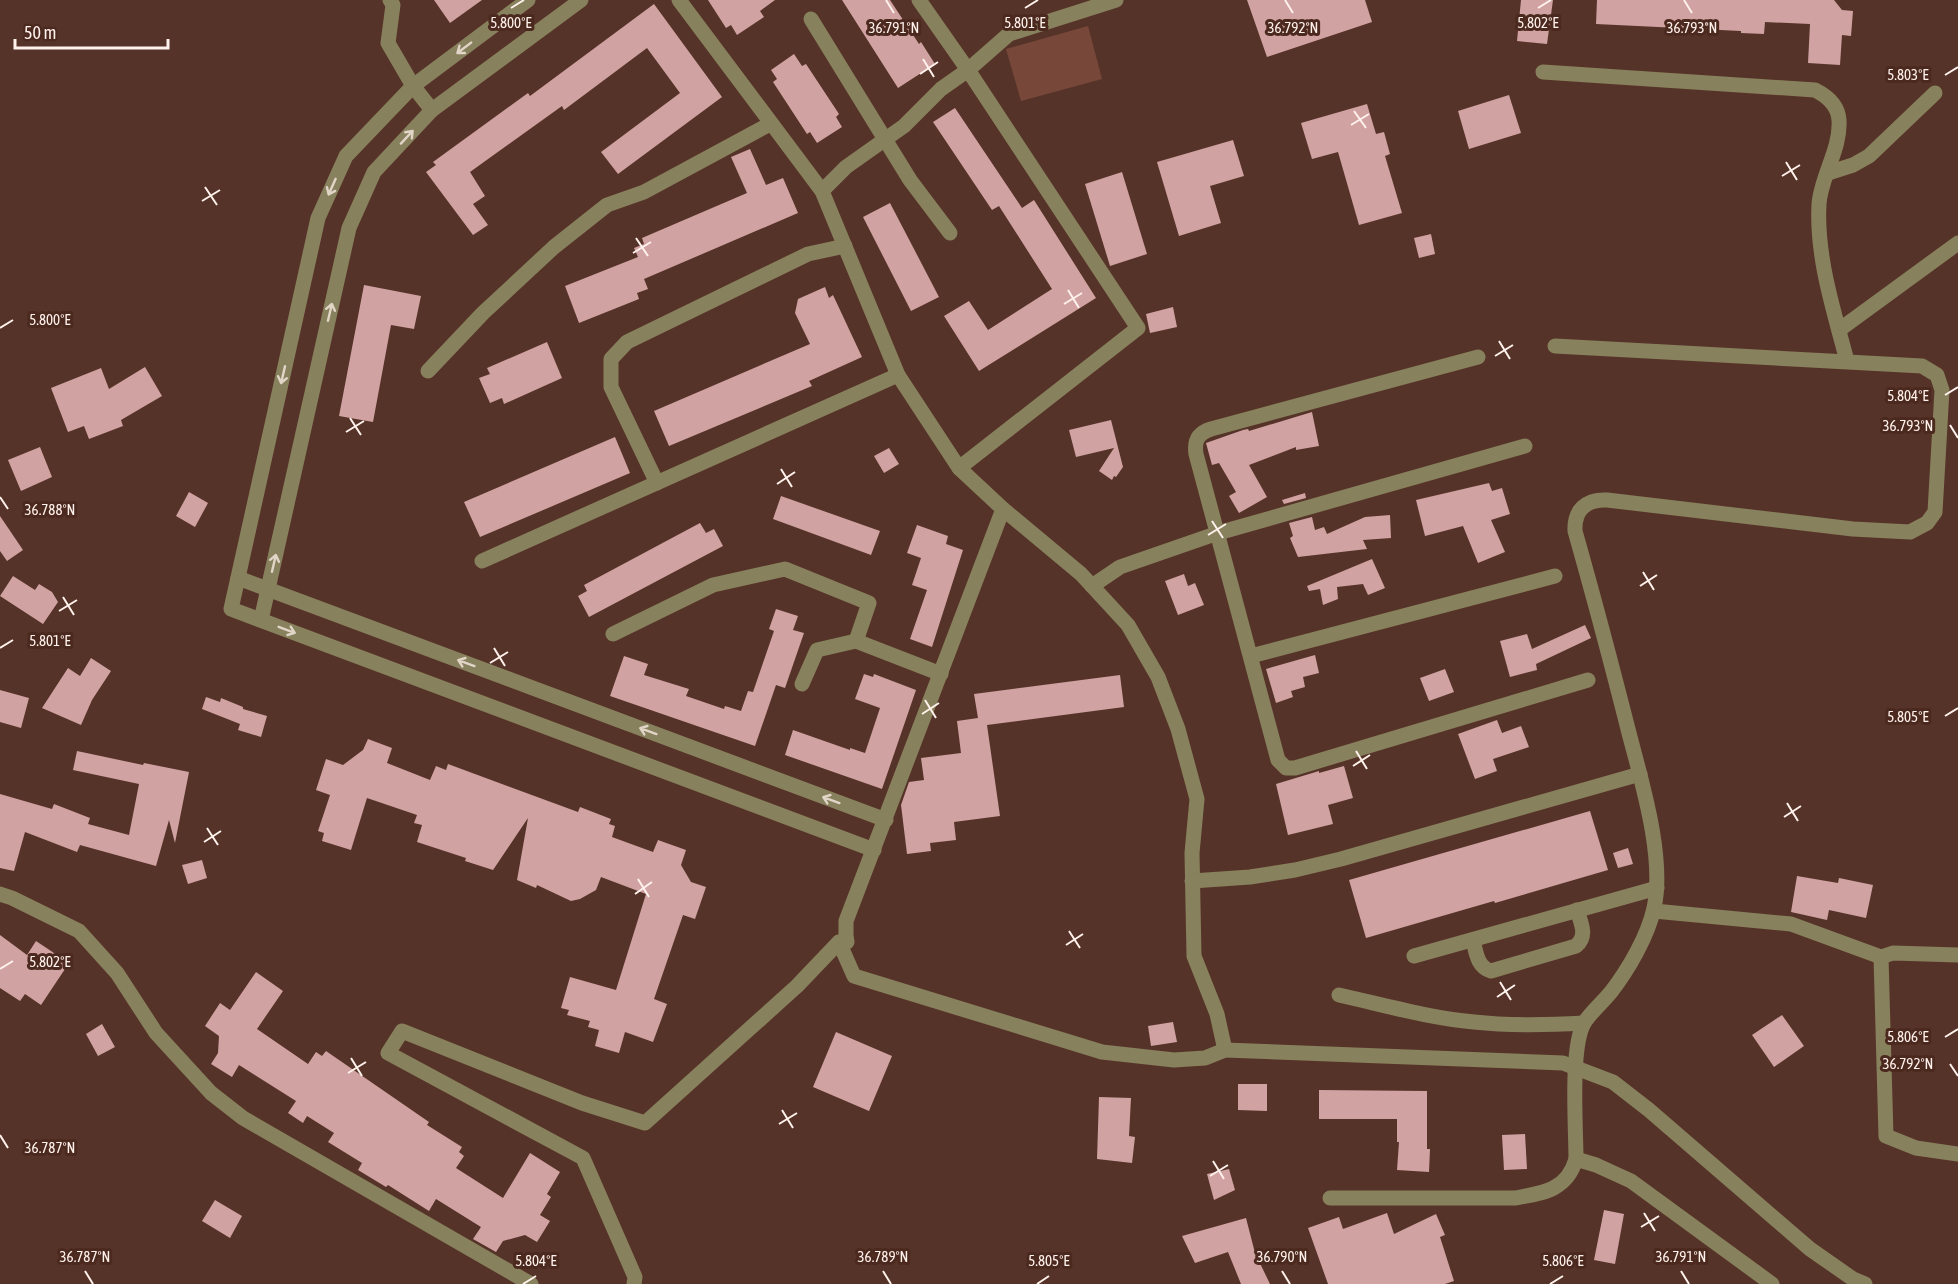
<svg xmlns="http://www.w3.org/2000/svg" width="1958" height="1284" font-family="'Asap Condensed',sans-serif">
<rect width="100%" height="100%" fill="#563328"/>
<!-- green -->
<path fill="#774839" d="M1088,26l14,53 -81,22 -15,-52z"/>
<!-- building -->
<g fill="#d1a2a2">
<path d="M434,0h48l-32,23z"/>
<path d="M708,0h67l-15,11 4,6 -27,18 -6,-10 -5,3z"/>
<path d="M842,0h48l29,44 2,-2 14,22 -37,24z"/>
<path d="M1247,0h118l7,22 -105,35z"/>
<path d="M1521,0h32l-6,44 -30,-3z"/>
<path d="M1597,0h237l8,10 11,1 -2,25 -9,-1 -2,30 -32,-2 2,-39 -45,-2 -1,12 -23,-1v-2l-145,-7z"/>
<path d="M654,4l68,93 -104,77 -17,-22 79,-59 -33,-45 -83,62 -2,-4 -92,66 15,24 -12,8 15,21 -15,10 -47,-63 10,-7 -3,-3 95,-69 2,3z"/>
<path d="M794,54l8,12 4,-2 33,50 -3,3 6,10 -25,16 -7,-11 -3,2 -34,-52 4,-3 -6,-9z"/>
<path d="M1509,95l12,38 -52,16 -11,-38z"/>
<path d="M1367,104l9,30 8,-2 6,22 -5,2 17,57 -43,12 -21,-73 -26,7 -11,-36z"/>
<path d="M955,108l67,100 12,-8 62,98 -117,73 -35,-55 25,-15 19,29 64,-41 -53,-83 -7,4 -59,-88z"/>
<path d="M1233,140l11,36 -34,10 11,37 -42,13 -22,-74z"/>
<path d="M750,149l16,36 17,-7 15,35 -154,66 4,10 -11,4 2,6 -60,24 -14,-37 73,-29 -4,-9 10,-4 -2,-6 105,-45 -16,-36z"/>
<path d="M1122,172l25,82 -37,12 -25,-82z"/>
<path d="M890,203l49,94 -28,14 -48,-94z"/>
<path d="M1431,234l4,20 -16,4 -5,-20z"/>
<path d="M364,285l57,11 -7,33 -23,-4 -18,97 -34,-6z"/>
<path d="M825,287l4,11 4,-3 29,62 -53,24 3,5 -143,60 -15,-35 156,-67 -15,-31 3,-14z"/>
<path d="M1173,307l4,20 -27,6 -4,-19z"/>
<path d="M547,342l15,36 -58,26 -2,-6 -12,5 -11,-25 11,-4 -3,-6z"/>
<path d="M145,367l17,29 -41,24 2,6 -34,13 -5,-13 -16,6 -17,-44 50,-20 8,21z"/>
<path d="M1312,412l7,34 -23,4v-3l-47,18 18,32 -28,16 -10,-17 7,-4 -17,-29 -7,2 -6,-22 37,-13 5,-1 1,2z"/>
<path d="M1111,420l12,47 -7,10 -2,-1 -2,4 -13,-9 15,-23 -38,9 -7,-27z"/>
<path d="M615,437l15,36 -150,64 -16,-35z"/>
<path d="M40,447l12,30 -31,14 -13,-31z"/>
<path d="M889,448l10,16 -15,9 -10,-17z"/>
<path d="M1489,483l3,8 10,-3 8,26 -19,6 14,32 -27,11 -15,-37 -38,10 -9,-36z"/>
<path d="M189,492l19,11 -13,24 -19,-11z"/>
<path d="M1305,493l1,5 -22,6 -2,-4z"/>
<path d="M781,496l99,35 -9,24 -98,-36z"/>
<path d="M1390,515l1,23 -28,2 4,9 -69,8 -8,-19 3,-2 -4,-13 23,-6 3,13 9,-3 3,7 38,-17z"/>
<path d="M0,516l23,34 -16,11 -7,-10z"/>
<path d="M700,523l6,10 8,-4 9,17 -134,71 -11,-21 9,-5 -3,-6z"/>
<path d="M917,525l31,11 -2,8 17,6 -31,97 -22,-8 17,-49 -15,-5 9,-27 -14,-5z"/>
<path d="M1372,559l13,29 -17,7 -5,-11 -26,3 1,12 -15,6 -3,-16 -11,2 -2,-5z"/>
<path d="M1184,574l4,12 7,-3 9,22 -26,10 -13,-34z"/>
<path d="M13,576l22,14 4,-6 13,8 6,10 -15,22 -43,-28z"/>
<path d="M776,609l22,7 -5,14 11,3 -19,55 -9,-3 -21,61 -145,-50 14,-40 24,8 -4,11 45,14 -3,7 38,13 1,-3 16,5 7,-20 5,1 21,-61 -5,-2z"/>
<path d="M1585,625l6,13 -55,26 1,6 -27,7 -10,-36 27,-7 5,15z"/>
<path d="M1315,655l4,18 -16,4 2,10 -14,4 2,6 -17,6 -10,-34z"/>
<path d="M91,658l20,13 -19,29 -11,25 -39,-17 26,-40 12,8z"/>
<path d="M1445,669l9,23 -25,9 -9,-23z"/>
<path d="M864,674l9,3 1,-3 42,16 -34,99 -97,-34 8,-25 57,20v-2l15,5 15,-45 -25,-9z"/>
<path d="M1120,675l4,32 -137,18 13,91 -46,6 2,18 -26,3 1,8 -24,3 -6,-49 8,-23 15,-2 -3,-22 40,-5 -4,-32 21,-3 -4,-24z"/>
<path d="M0,690l29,8 -8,30 -21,-6z"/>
<path d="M206,697l14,5 1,-4 22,9v2l24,7 -6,21 -23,-7 2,-6 -38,-15z"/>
<path d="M1497,720l5,13 19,-7 8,21 -36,12 4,12 -22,8 -17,-45z"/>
<path d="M368,739l24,9 -5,15 43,17 6,-14 10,4 2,-6 130,48 2,-5 31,12 -2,5 6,2 -3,11 41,15 5,-12 28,10 -5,15 10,17 15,5 -11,32 -12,-4 -29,84 13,5 -14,38 -28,-10 -6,21 -24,-7 4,-16 -11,-3 2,-6 -23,-6 2,-5 -8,-2 9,-31 46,13 30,-96 -45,-17 -5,13 -16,9 -9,2 -34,-16 -1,3 -19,-8 11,-62 -35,52 -28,-9 1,-3 -49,-16 5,-17 -8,-2 3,-8 -50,-17 -16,52 -29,-9 2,-8 -6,-2 12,-36 -14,-5 10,-31 17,6 20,-15z"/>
<path d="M77,751l66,14 1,-2 45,9 -14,71 -6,-23 -13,46 -76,-21 -3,7 -52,-20 -11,39 -14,-3v-74l52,15 2,-5 36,14 -2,6 41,11 10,-51 -66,-14z"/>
<path d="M1344,766l9,32 -25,7 5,19 -45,11 -12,-51 43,-13v2z"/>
<path d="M1590,811l18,59 -113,33 -1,-2 -128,37 -17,-58z"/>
<path d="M1628,848l5,16 -15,4 -5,-15z"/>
<path d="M202,860l5,18 -19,6 -6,-19z"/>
<path d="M1797,876l41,7 1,-5 34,7 -7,33 -37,-8 -2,10 -36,-8z"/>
<path d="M0,935l27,20 9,-14 33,22 -28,42 -16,-11 -5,7 -20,-13z"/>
<path d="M256,972l27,19 -26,38 51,35 8,-12 6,4 4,-5 103,71 -2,3 35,22 -3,5 5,4 -8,12 47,30 27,-45 30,19 -13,22 4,3 -11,18 10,6 -13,21 -12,-7 -22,6 -7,11 -23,-13 8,-12 -45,-28 -7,12 -41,-26 -2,2 -28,-17 4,-7 -34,-21 6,-9 -27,-17 -4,7 -15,-10 8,-12 -57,-36 -7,12 -21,-13 7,-11 1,-17 -14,-10 15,-23 10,7z"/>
<path d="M1782,1015l22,31 -30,21 -22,-32z"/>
<path d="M1173,1022l4,20 -26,4 -3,-20z"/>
<path d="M102,1024l13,23 -17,9 -12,-22z"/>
<path d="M836,1032l56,24 -23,55 -56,-24z"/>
<path d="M1238,1084h29v27l-29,-1z"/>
<path d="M1319,1090l108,1v58h3l-1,23 -32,-2 2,-28h-2v-23h-78z"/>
<path d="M1099,1097l32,1 -2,38 6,1 -3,26 -35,-4z"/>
<path d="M1525,1134l2,35 -23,1 -2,-35z"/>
<path d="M1229,1169l6,21 -21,10 -7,-26z"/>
<path d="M215,1200l27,16 -12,22 -28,-17z"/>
<path d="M1604,1210l20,4 -9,50 -21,-4z"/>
<path d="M1387,1213l7,21 42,-20 9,21 -5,2 14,44 -9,3h-117l-20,-56 31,-11 4,12z"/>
<path d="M1246,1218l9,35 15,31h-29l-13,-32 -33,11 -13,-27z"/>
</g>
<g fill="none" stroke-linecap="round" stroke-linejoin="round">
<!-- minor -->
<g stroke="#88815d" stroke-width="15">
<path d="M390,0l3,5 -5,38 25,43 19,24"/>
<path d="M528,0l-115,86 -67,70 -28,62 -87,391 643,241"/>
<path d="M679,0l143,191 76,184 61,93 44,41 78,65 47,51 30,52 20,52 19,70 -5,54 2,103 23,58 8,36 338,13 50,19 36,28 161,139 43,30 12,5"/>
<path d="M919,0l49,70 170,258 -179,140"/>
<path d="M811,19l99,161 40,53"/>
<path d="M1543,72l272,18c12,6 23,15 24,30 2,29 -18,56 -20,84 -3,53 15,107 28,157"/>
<path d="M1828,173l25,-8 16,-9 66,-63"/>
<path d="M822,191l24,-24 58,-41 37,-37 27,-19 41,-36 107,-34"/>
<path d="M1839,330l119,-87"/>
<path d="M1478,357l-267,72c-13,4 -17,12 -15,25l82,306 8,8h9l293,-88"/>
<path d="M428,371l55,-58 71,-66 53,-42 37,-13 126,-68"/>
<path d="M657,483l-46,-96v-28l16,-17 181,-88 37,-8"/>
<path d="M1003,509l-157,412v14l1,7h-8l15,34 248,76 72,8 31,-2 20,-8"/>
<path d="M482,561l416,-186"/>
<path d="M238,578l648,242"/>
<path d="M1092,586l28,-19 98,-34 307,-87"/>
<path d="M261,620l88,-392 25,-56 58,-62 149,-110"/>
<path d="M613,634l100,-49 72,-16 84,34 -13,38 85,33"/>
<path d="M1251,656l304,-80"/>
<path d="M802,684l15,-34 39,-9"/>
<path d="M1192,881l58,-4 45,-7 46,-11 299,-85"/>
<path d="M0,894l12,4 67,33 38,42 39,60 55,60 32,25 288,166"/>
<path d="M1654,911l137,13 90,33 12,-4 65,2"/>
<path d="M1473,940c3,12 4,27 18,31l85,-25c12,-10 5,-23 1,-36"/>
<path d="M1414,956l243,-68"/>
<path d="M1881,957l5,179 30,12 42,6"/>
<path d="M1339,995c45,10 90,23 135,27 36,4 74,3 110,1"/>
<path d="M1576,1159l20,6 35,16 141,103"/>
<path d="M1330,1198h185c29,-5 52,-8 61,-39 0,-31 -6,-111 8,-136 7,-11 18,-20 27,-31 17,-22 37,-56 43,-84 11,-50 -12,-125 -25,-175 -17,-67 -35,-135 -54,-202 -1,-21 11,-32 32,-31l246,29 57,3 17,-9 8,-11 7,-122 -5,-15 -15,-9 -367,-20"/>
<path d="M634,1284l1,-7 -52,-119 -195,-105 14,-22 180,72 63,20 152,-137 42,-44"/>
</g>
</g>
<!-- one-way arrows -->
<defs><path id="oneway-shaft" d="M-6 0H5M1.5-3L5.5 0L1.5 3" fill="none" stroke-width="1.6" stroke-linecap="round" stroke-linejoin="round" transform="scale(1.5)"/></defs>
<g stroke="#e1d5c8">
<use href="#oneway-shaft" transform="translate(464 48) rotate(143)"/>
<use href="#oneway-shaft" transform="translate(407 137) rotate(-47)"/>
<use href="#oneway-shaft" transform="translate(332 187) rotate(114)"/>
<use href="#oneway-shaft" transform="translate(330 312) rotate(-77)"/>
<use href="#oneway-shaft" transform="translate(283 375) rotate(103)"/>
<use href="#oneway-shaft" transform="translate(274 563) rotate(-77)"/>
<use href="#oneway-shaft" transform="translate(287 630) rotate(21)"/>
<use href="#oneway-shaft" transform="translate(466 663) rotate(-160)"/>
<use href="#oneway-shaft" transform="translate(648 731) rotate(-160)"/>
<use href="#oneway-shaft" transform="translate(831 800) rotate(-160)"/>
</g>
<!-- ticks -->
<path fill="none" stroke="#fff1ec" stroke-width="2" d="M886,0l8,13M1285,0l8,13M1684,0l8,13M511,8l13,-8M1025,8l13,-8M1538,8l13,-8M923,59l11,18M920,74l18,-12M1945,75l13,-8M1354,111l12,17M1351,125l18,-11M1786,162l11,18M1782,176l18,-11M205,187l12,18M202,201l18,-11M636,238l12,18M633,253l18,-11M1068,290l11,18M1064,304l18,-11M0,328l13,-8M1499,341l11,18M1495,356l18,-11M1945,395l13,-8M350,418l11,17M1950,425l8,13M346,432l18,-11M781,469l11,18M777,484l18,-12M0,497l8,12M1212,521l11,17M1208,535l18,-11M1643,572l11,18M1640,586l17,-11M63,597l11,18M59,611l18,-11M0,648l13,-8M494,648l11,18M490,663l18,-11M925,700l11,18M922,714l17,-11M1945,716l13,-8M1356,751l11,18M1353,766l17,-11M1787,803l11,18M1784,817l17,-11M207,828l11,17M204,842l17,-11M638,879l11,18M635,894l17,-12M1069,931l11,17M1066,945l17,-11M0,969l13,-8M1500,982l11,18M1497,997l18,-12M1945,1037l13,-8M351,1058l11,18M1950,1064l8,12M348,1073l18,-11M782,1110l11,18M779,1124l18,-11M0,1135l8,13M1213,1161l11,18M1210,1176l18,-11M1644,1213l11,18M1641,1227l18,-11M85,1271l8,13M883,1271l8,13M1282,1271l8,13M1681,1271l8,13M523,1284l13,-8M1037,1284l12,-8M1550,1284l13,-8"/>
<g font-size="15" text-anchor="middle" fill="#fff1ec" stroke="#4b291e" stroke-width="6" stroke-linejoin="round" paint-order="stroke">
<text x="511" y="28">5.800°E</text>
<text x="1025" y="28">5.801°E</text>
<text x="1538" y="28">5.802°E</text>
<text x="894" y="33">36.791°N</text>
<text x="1293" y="33">36.792°N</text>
<text x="1692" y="33">36.793°N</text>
<text x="1908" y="80">5.803°E</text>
<text x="50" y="325">5.800°E</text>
<text x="1908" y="401">5.804°E</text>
<text x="1908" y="431">36.793°N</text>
<text x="50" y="515">36.788°N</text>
<text x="50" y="646">5.801°E</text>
<text x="1908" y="722">5.805°E</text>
<text x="50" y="967">5.802°E</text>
<text x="1908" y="1042">5.806°E</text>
<text x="1908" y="1069">36.792°N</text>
<text x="50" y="1153">36.787°N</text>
<text x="85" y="1262">36.787°N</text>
<text x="883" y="1262">36.789°N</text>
<text x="1282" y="1262">36.790°N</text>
<text x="1681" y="1262">36.791°N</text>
<text x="536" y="1266">5.804°E</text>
<text x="1049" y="1266">5.805°E</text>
<text x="1563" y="1266">5.806°E</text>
</g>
<!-- scale -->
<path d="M15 39v9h153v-9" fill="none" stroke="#fff1ec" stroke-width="3"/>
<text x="24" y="39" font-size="18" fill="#fff1ec" stroke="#4b291e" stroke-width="4.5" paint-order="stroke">50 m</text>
</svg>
